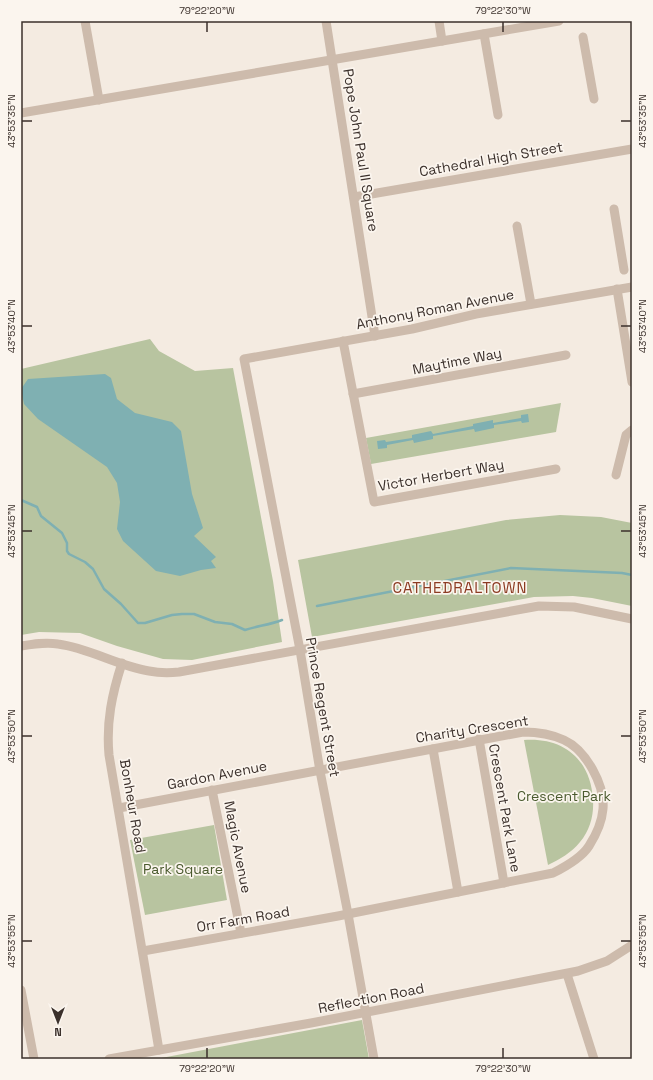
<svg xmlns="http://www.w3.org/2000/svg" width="653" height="1080" font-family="'Space Grotesk',sans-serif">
<rect width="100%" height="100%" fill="#f4ebe1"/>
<!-- green -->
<g fill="#b8c4a0">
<path d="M150,339l9,12 36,20 38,-3 40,213 9,61 -90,18 -29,-1 -46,-13 -37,-13 -41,-1 -18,3v-266z"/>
<path d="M561,403l-5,29 -185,32 -5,-26z"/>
<path d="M560,515l41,2 31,6v83l-40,-8 -19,-2 -39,1 -222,40 -14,-77 208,-40z"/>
<path d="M524,740c40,-3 67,20 69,60 1,15 -3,30 -13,42 -9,11 -20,17 -32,23z"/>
<path d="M214,825l13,75 -82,15 -15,-75z"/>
<path d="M362,1020l7,39h-213z"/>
</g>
<!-- water -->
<g fill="#7fb0b2">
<path d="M105,374l6,4 6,21 18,14 37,9 9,9 11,63 11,34 -9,8 22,21 -5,4 5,7 -15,2 -21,6 -24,-5 -33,-30 -6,-12 3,-27 -3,-19 -10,-16 -69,-48 -14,-15 -3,-15 7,-10z"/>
<path d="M528,414l1,8 -7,1 -1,-2 -27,4v3l-19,4 -1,-3 -41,7v3l-19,4 -1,-3 -26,5v3l-9,1 -1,-8 8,-1 1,2 26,-4v-3l19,-4 2,3 40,-8v-2l20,-4v3l28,-5v-3z"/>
</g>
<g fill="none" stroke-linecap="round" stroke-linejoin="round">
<!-- stream -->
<g stroke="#7fb0b2" stroke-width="2.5">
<path d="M21,500l16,7 4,9 21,17 5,10v8l2,3 16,8 8,7 11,20 17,15 17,19h7l27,-8 10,-1h12l21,8 17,2 13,6c12,-4 24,-5 37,-10"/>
<path d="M317,606l194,-38 111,5 10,2"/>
</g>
<!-- minor -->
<g stroke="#cdbbac" stroke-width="9">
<path d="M85,21l14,79"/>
<path d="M326,21l49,315"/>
<path d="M439,21l3,20"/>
<path d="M484,34l14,81"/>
<path d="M583,37l11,62"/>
<path d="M21,113l538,-92"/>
<path d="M354,197l278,-48"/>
<path d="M614,209l10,61"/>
<path d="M517,226l14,78"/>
<path d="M617,289l15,93"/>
<path d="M343,341l31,161 182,-33"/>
<path d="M353,394l213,-39"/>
<path d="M616,475l10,-40 6,-5"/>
<path d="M21,646c12,-2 24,-4 37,-2 31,4 60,22 91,27 10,2 20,2 30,1l360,-66 35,1 58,12"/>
<path d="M122,663c-10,31 -16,59 -13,92l50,295"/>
<path d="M479,739l25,144"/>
<path d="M433,749l25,143"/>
<path d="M212,790l29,143"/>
<path d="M119,808l404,-76c14,0 28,2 41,8 22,10 41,45 39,69 -1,12 -7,26 -14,37 -7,11 -24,21 -36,27l-215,43 -195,35"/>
<path d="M567,974l27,85"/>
<path d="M21,990l13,69"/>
<path d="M109,1059l202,-36 267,-52 29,-10 25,-16"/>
<path d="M374,1059l-26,-145 -28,-143 -20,-121 -56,-291 168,-30 64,-15 156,-27"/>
</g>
</g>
<!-- ticks -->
<path fill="none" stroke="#3b302b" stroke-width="1.5" d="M207,22v10M503,22v10M22,121h10M621,121h10M22,326h10M621,326h10M22,531h10M621,531h10M22,736h10M621,736h10M22,941h10M621,941h10M207,1048v10M503,1048v10"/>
<g text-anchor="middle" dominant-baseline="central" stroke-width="3.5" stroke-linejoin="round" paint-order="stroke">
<!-- street labels -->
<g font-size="14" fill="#3b302b" stroke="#fbf5ee">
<text transform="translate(361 150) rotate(81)">Pope John Paul II Square</text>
<text transform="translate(491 159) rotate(-10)">Cathedral High Street</text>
<text transform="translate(435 309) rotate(-11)">Anthony Roman Avenue</text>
<text transform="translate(457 361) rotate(-11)">Maytime Way</text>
<text transform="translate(441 475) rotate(-10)">Victor Herbert Way</text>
<text transform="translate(323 707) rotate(80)">Prince Regent Street</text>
<text transform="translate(472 729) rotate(-9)">Charity Crescent</text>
<text transform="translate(217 775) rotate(-11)">Gardon Avenue</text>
<text transform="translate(133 806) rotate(80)">Bonheur Road</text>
<text transform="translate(505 808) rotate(80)">Crescent Park Lane</text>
<text transform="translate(238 847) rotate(79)">Magic Avenue</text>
<text transform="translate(243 919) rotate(-10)">Orr Farm Road</text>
<text transform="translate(371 998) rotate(-11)">Reflection Road</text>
</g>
<!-- park labels -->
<g font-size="14" fill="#4a5a2e" stroke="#fbf5ee">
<text x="564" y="796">Crescent Park</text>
<text x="183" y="869">Park Square</text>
</g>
<!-- neighbourhood labels -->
<g font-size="15" letter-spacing="1" fill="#8c3b22" stroke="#fbf5ee">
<text x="460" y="587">CATHEDRALTOWN</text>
</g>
</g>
<!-- border -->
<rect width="653" height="1080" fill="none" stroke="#fbf5ee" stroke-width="44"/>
<!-- north arrow -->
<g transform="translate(58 1022) rotate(180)" stroke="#fbf5ee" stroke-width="3" paint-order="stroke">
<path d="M0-3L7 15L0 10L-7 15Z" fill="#3b302b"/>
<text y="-6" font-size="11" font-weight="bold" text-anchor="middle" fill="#3b302b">N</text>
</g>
<rect x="22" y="22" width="609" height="1036" fill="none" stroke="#3b302b" stroke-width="1.5"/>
<g font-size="10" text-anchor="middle" fill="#3b302b">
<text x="207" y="14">79°22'20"W</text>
<text x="503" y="14">79°22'30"W</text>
<text transform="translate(642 121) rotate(-90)" y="4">43°53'35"N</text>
<text transform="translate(11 121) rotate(-90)" y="4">43°53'35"N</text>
<text transform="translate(642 326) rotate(-90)" y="4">43°53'40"N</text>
<text transform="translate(11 326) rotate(-90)" y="4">43°53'40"N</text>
<text transform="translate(642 531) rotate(-90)" y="4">43°53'45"N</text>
<text transform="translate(11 531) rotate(-90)" y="4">43°53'45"N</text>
<text transform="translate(11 736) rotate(-90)" y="4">43°53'50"N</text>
<text transform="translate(642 736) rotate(-90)" y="4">43°53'50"N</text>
<text transform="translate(642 941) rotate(-90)" y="4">43°53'55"N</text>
<text transform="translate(11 941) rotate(-90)" y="4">43°53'55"N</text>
<text x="207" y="1072">79°22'20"W</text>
<text x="503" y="1072">79°22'30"W</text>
</g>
</svg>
